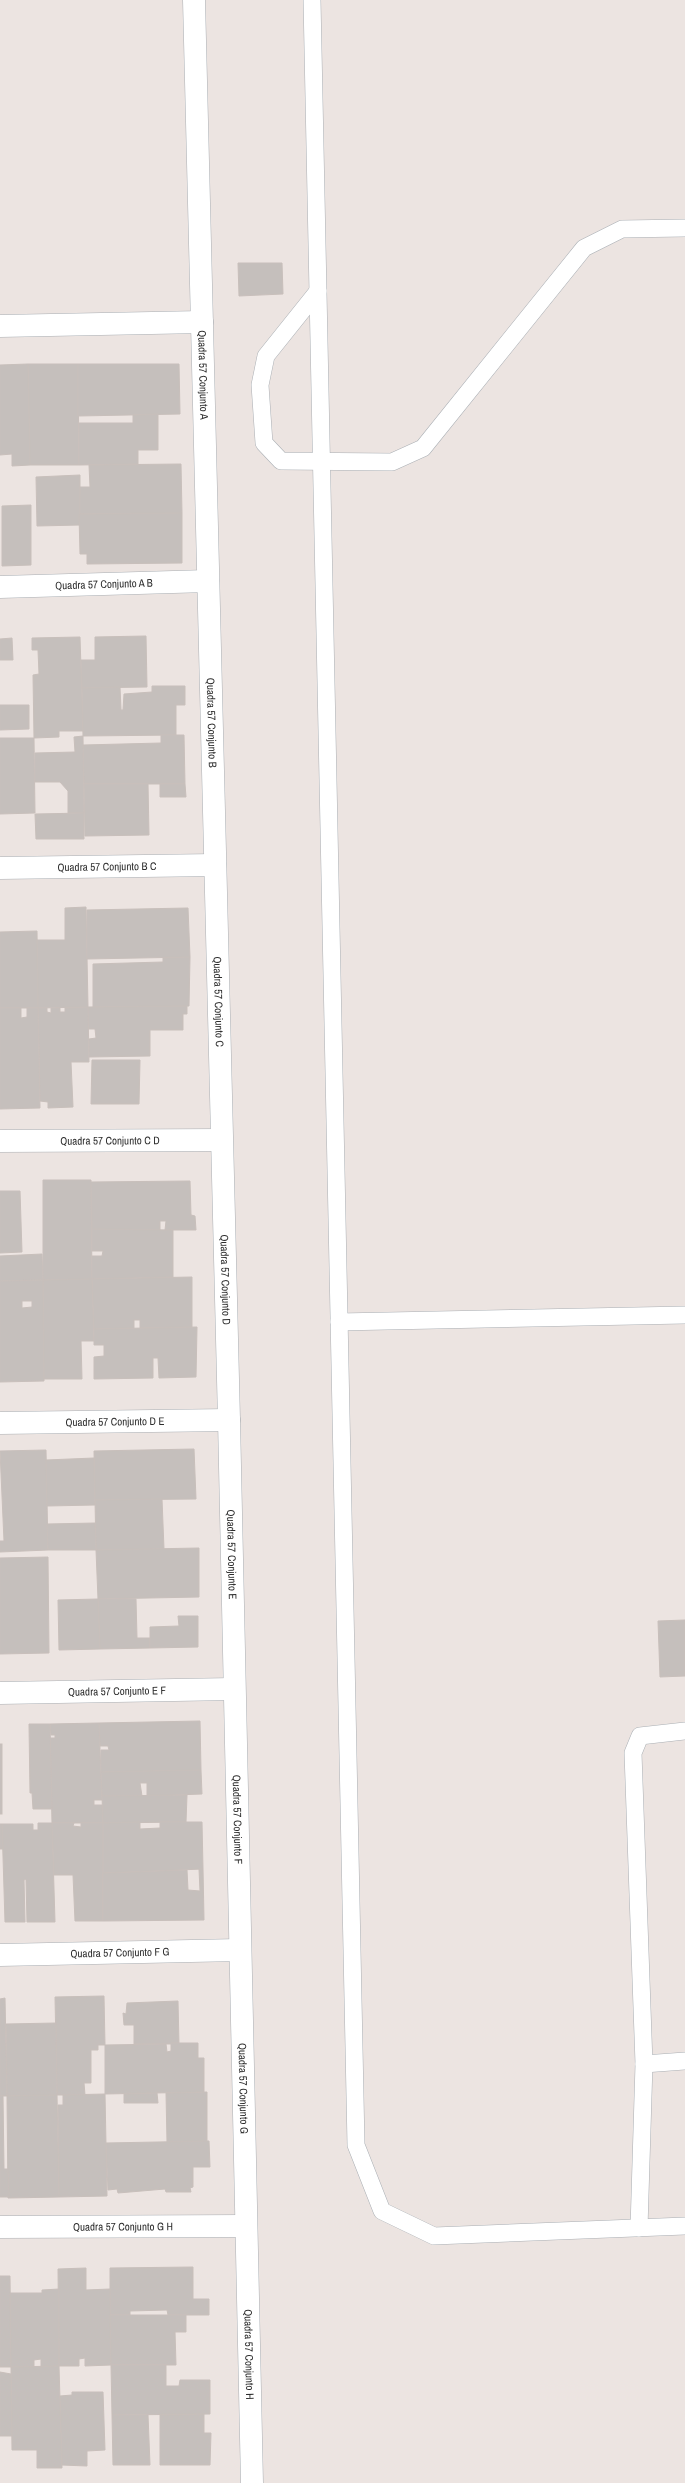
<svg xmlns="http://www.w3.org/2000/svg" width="685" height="2483" font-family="'Archivo Narrow',sans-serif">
<rect width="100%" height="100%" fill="#ece4e1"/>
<!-- building -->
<g fill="#c5bfbc" stroke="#c8bfbb" fill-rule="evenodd">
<path d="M238,263h44l1,31 -44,2z"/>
<path d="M28,364h50l1,101h-49z"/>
<path d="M28,364l2,101 -18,1v-12l-12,1v-90z"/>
<path d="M78,364h101l1,50 -102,2z"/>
<path d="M158,414v36h-20v14l-59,1v-42h54v-8z"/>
<path d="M181,464l1,49 -103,1 1,-27h10l-1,-22z"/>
<path d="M80,475v50l-43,1 -1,-49z"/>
<path d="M31,505v60l-29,1v-60z"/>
<path d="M182,513v50l-95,1v-10h-7l-1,-40z"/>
<path d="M146,636l1,51 -65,1 -1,-28h14v-23z"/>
<path d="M80,637l3,94h-24v6l-25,1 -1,-63 6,-1 -1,-24h-6v-12z"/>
<path d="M12,638l1,22h-13v-21z"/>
<path d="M152,686h33v19h-9v30l-93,1 -1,-48 38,-1 1,23h2l1,-16 28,-2z"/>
<path d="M0,705h29v24l-29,1z"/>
<path d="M161,735h23l1,49h-101l-1,-39 78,-2z"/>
<path d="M83,736l1,77h-16v-22l-8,-9h-25v-29l40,-1 -1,-15z"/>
<path d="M0,738h34l1,75 -35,1z"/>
<path d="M84,784h64l1,51 -64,1z"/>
<path d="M160,784h25l1,13h-26z"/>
<path d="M84,813v26h-48l-1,-25z"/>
<path d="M86,907l2,100 -50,1 -1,-68h28v-32z"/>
<path d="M188,908l2,49 -103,2v-49z"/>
<path d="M37,931l1,77h-38v-76z"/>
<path d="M190,957l-1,49 -96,1v-43l70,-2v-4z"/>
<path d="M187,1006v8h-4v16h-33v26l-61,1v-18l7,-1 -1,-9h-7v-22z"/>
<path d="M88,1007l1,55h-18l2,45 -25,1v-6l-8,-1 -2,-93h9v4l4,1v-5h9v4h5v-4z"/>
<path d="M0,1008h21v10l6,-1v-9h11l2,100 -40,1z"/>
<path d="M92,1060h48l-1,44h-48z"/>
<path d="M43,1180h48l1,99 -49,1z"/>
<path d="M190,1181l1,34 4,1 1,14h-31l1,-9h-6v9l-68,-1 -1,-47z"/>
<path d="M0,1191h20l2,61 -22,1z"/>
<path d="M92,1229l81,1v47l-81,2v-23h10l1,-5h-11z"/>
<path d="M42,1254l1,26 -43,1v-25z"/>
<path d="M192,1277v50l-52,1v-8h-6v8l-40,1 -2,-50z"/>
<path d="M92,1279l2,62h-13l1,38h-38l-1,-99z"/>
<path d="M43,1280l1,101 -44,1v-101zM22,1301h10v6l-10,1z"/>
<path d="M197,1327l-1,50 -37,1 -1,-20h-5v20l-59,1v-22l10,-1v-11h-10v-16z"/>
<path d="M194,1449l2,50 -101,1 -1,-49z"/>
<path d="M46,1450l2,100 -48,2v-11h4l-4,-90z"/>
<path d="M94,1458l1,47 -48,1 -1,-46z"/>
<path d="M162,1499l2,50 -68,1 -1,-50z"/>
<path d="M95,1523l1,27h-48l-1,-26z"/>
<path d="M199,1548v49l-101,2 -2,-49z"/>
<path d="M48,1557l1,96 -49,1v-96z"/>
<path d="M98,1599h38l1,39h13v10l-50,1z"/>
<path d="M98,1599l2,50 -41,1 -1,-50z"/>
<path d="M178,1616h20v31l-48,1v-21l29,-1z"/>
<path d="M685,1620v56l-25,1 -2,-56z"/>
<path d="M200,1721l1,49 -100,2v-22h8l-1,-4h-8l-1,-23z"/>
<path d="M99,1723l3,77h-8v5h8l1,18h-51l-2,-85h5v-3h-4l-1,-11z"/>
<path d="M29,1724h21l2,85h-19l-1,-16h-2z"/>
<rect x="0" y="1744" width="2" height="70"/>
<path d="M201,1770l1,24 -55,2v-13h-7l2,13h-40l-1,-24z"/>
<path d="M187,1795l-1,27 -83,1 -1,-27z"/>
<path d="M140,1822v7l20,-1v-6h42l1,47 -100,4v-50z"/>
<path d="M38,1823h14l3,99h-28l-1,-43 -2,1 1,42h-20l-3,-98h31v6h5z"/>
<path d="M52,1823h22l-1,3 8,1v-4h22v98h-28l-2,-46h-19z"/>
<path d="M0,1824h2l1,25h-3z"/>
<path d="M199,1869h4l1,51 -101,1v-48l84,-3 1,20 12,1z"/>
<path d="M104,1996l1,49h-7v5h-7v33h-7l1,12h-28l-2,-98z"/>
<path d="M5,1998l2,98h-7v-97z"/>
<path d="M178,2001l1,43h-45v-19h-10l-1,-12 3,1 1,-11z"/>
<path d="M56,2023l1,72 -50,1 -1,-72z"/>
<path d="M171,2043h27v15h6v34l-99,2v-49l61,-1 1,8 4,-1z"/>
<path d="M207,2092v50h-40l-1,-49z"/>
<path d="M157,2093l1,10h-34v-9z"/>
<path d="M105,2094l2,102 -48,1 -1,-92h5v-10z"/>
<path d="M57,2095l2,102 -51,1 -1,-102z"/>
<path d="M0,2096h3l1,73h4l1,28h-9z"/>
<path d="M209,2141l1,26h-17v20l-3,1 1,4h-25l-1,-3 -47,4 -1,-4 -9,1 -2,-47z"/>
<path d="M193,2267v32h16v16h-41l-1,-5 -37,1v4h-20v-47z"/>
<path d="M86,2268v22l24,-1 1,76 -26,1v-8l-6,1v7h-20l-1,-97z"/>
<path d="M0,2276h10l1,91h-11z"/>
<path d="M59,2289v77l-18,1v-8l-7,1v7h-23l-1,-74h32v-3z"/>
<path d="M110,2315h76v17h-11l1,33h-65z"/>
<path d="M111,2365h55v21h13l1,-6h30v34l-98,1z"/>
<path d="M59,2366l3,102h-25v-18h-25l-1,-83z"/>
<path d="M0,2372l11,2 1,62h-12z"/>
<path d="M72,2392h31l2,58 -18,1v15l-25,-1 -2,-69 12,-1z"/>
<path d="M204,2414v19h7l-1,32h-50v-50z"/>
<path d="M112,2415h36l2,50h-37z"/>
</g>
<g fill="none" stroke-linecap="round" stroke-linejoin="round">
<defs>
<g id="service">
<path d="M312,0l44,2145 26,66 52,25 251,-10"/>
<path d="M318,291l-52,65 -6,29 4,58 17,18 111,1 31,-14 161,-200 38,-19 63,-1"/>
<path d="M339,1322l346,-7"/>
<path d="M644,2064l41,-3"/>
<path d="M639,2228l5,-164 -11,-311 7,-17 45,-5"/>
</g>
<g id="minor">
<path id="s1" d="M194,0l35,1420 23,1063"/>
<path d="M0,326l202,-4"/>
<path id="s2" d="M0,587l208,-6"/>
<path id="s3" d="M0,868l215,-3"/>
<path id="s4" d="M0,1141l221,-1"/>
<path id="s5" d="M0,1423l229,-3"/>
<path id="s6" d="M0,1693l233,-4"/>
<path id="s7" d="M0,1955l239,-5"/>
<path id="s8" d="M0,2227l246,-1"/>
</g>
</defs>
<!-- service casing -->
<use href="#service" stroke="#aaafb4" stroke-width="18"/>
<!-- minor casing -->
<use href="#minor" stroke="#aaafb4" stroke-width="23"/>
<!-- service -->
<use href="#service" stroke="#fff" stroke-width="17"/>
<!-- minor -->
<use href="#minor" stroke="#fff" stroke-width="22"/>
</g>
<g text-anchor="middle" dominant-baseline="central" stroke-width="3" stroke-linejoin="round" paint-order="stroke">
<!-- street labels -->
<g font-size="11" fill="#2d2d2d" stroke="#fff">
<text stroke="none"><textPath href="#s1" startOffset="375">Quadra 57 Conjunto A</textPath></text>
<text stroke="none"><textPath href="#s2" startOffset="104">Quadra 57 Conjunto A B</textPath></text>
<text stroke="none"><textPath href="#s1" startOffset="723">Quadra 57 Conjunto B</textPath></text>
<text stroke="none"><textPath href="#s3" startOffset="107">Quadra 57 Conjunto B C</textPath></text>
<text stroke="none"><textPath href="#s1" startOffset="1002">Quadra 57 Conjunto C</textPath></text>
<text stroke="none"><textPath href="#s4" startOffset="110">Quadra 57 Conjunto C D</textPath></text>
<text stroke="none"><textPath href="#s1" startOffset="1280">Quadra 57 Conjunto D</textPath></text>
<text stroke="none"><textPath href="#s5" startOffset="115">Quadra 57 Conjunto D E</textPath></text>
<text stroke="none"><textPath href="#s1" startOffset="1555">Quadra 57 Conjunto E</textPath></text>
<text stroke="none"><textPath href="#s6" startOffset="117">Quadra 57 Conjunto E F</textPath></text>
<text stroke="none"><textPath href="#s1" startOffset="1820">Quadra 57 Conjunto F</textPath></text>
<text stroke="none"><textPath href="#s7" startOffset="120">Quadra 57 Conjunto F G</textPath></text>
<text stroke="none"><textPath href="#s1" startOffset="2089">Quadra 57 Conjunto G</textPath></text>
<text stroke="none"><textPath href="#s8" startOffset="123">Quadra 57 Conjunto G H</textPath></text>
<text stroke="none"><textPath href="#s1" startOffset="2355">Quadra 57 Conjunto H</textPath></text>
</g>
</g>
</svg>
